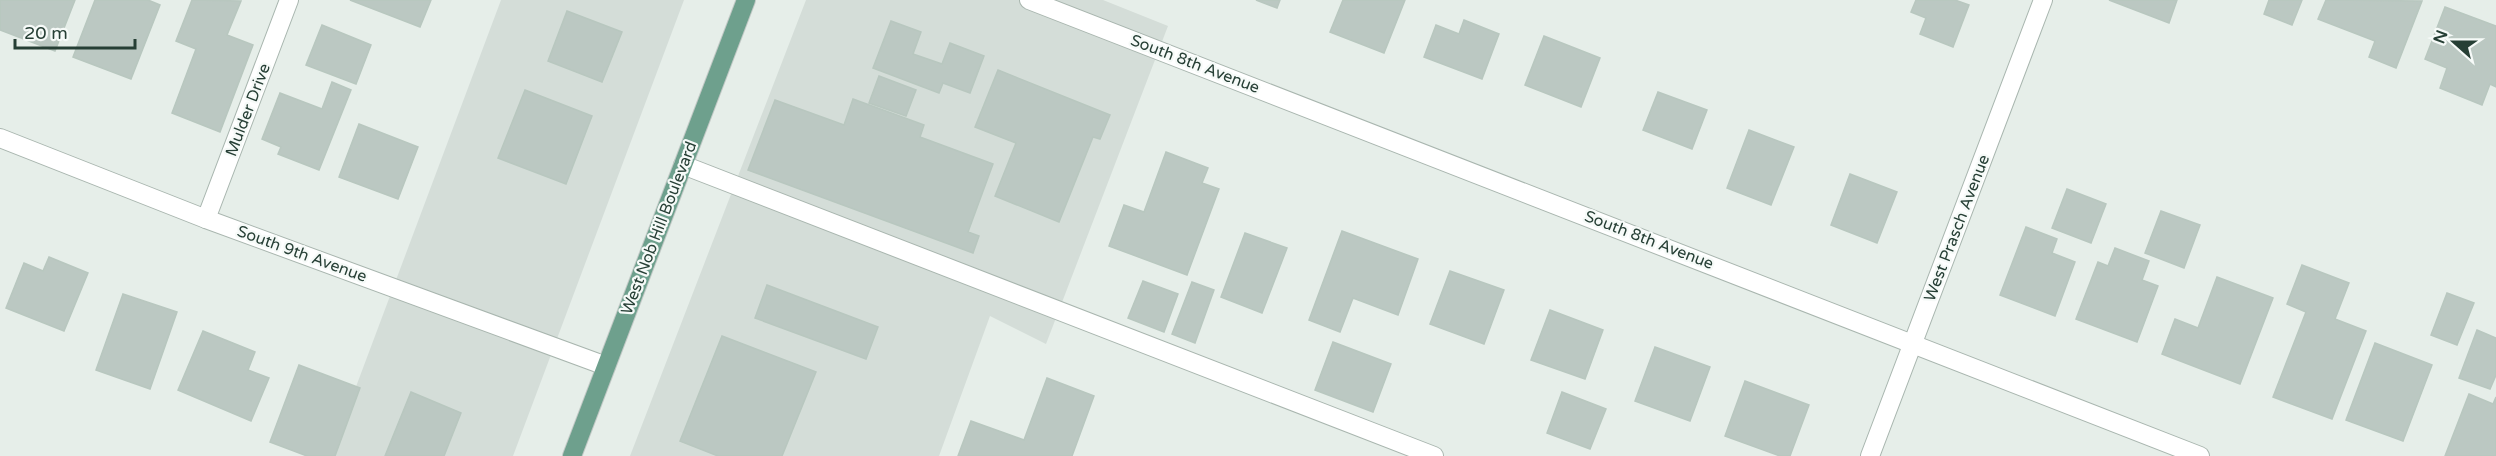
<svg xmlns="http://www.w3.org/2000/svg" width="2496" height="456" font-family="'Varela Round',sans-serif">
<rect width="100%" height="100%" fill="#e6eee9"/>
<!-- built -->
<g fill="#d4ddd8">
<path d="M501,0h183l-171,456h-183z"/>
<path d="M806,0h297l65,26 -122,318 -56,-28 -51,140h-309z"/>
</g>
<!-- building -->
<g fill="#bbc8c2" stroke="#b8c7bf" stroke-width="1.5">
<path d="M0,0h75l-20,51 -55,-21z"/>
<path d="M95,0h53l12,5 -29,74 -58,-22z"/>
<path d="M192,0l49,1 -14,34 26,10 -33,87 -48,-19 24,-64 -20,-8z"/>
<path d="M350,0h81l-11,27z"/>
<path d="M1256,0h24l-3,8z"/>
<path d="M1343,0h62l-21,53 -54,-21z"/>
<path d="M1916,0h39l14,5 -16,42 -33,-13 6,-16 -15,-6z"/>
<path d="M2109,0h68l-8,23z"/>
<path d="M2269,0h33l-10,25 -28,-11z"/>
<path d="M2326,0l96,1 -26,67 -27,-11 6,-16 -57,-22z"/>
<path d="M2445,7l51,19v61l-6,-3 -8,21 -42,-17 7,-20 -22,-9z"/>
<path d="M567,11l55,21 -20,50 -54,-21z"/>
<path d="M1464,20l35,14 -17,45 -58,-22 12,-32 23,9z"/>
<path d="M891,21l30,11 -8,22 29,10 8,-21 34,13 -14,37 -27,-10 -4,10 -66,-25z"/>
<path d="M322,25l49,20 -15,39 -50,-19z"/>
<path d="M1544,36l56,22 -19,49 -56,-22z"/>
<path d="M998,70l112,45 -10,24 -7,-2 -34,85 -64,-26 21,-53 -41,-16z"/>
<path d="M879,76l37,14 -10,26 -37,-13z"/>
<path d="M332,82l19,8 -32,80 -41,-16 3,-7 -19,-8 18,-46 42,16z"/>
<path d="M525,90l67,26 -26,68 -68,-26z"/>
<path d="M1658,92l49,18 -15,39 -49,-19z"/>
<path d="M853,99l71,26 -4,12 73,27 -25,68 11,4 -6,17 -225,-83 27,-70 69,25z"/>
<path d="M359,124l59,23 -20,52 -59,-22z"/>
<path d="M1749,130l45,17 -23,58 -44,-17z"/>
<path d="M1166,152l42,16 -6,15 17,6 -32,86 -78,-29 15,-41 20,7z"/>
<path d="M1850,174l47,18 -20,51 -46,-18z"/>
<path d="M2067,189l39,15 -15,39 -39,-15z"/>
<path d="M2161,211l39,14 -16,43 -39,-15z"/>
<path d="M2026,227l31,12 -5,14 23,9 -20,54 -55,-21z"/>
<path d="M1342,231l76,28 -20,56 -45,-17 -13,34 -31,-12z"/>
<path d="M1245,233l42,15 -25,65 -41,-16z"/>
<path d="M2115,248l34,13 -7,19 16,6 -21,56 -61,-23 22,-57 10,4z"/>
<path d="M49,257l39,16 -24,58 -58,-23 18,-45 19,8z"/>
<path d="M2302,265l47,18 -14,36 31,12 -34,88 -59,-22 33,-85 -19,-8z"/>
<path d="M1450,271l54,19 -20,54 -54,-20z"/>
<path d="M2217,277l56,21 -33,86 -78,-30 13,-35 23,9z"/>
<path d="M1143,281l35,13 -14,38 -36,-14z"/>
<path d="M1192,282l22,8 -19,53 -23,-9z"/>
<path d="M767,285l111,42 -12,32 -111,-41z"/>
<path d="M2447,293l27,10 -17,42 -26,-10z"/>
<path d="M123,294l54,18 -27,77 -54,-19z"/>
<path d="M1550,310l53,20 -18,49 -54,-19z"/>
<path d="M2477,330l19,8v37l-6,14 -31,-11z"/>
<path d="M203,331l52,21 -7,18 21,8 -18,43 -73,-31z"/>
<path d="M722,336l94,36 -34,84h-64l-38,-15z"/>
<path d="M1333,342l58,22 -18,48 -58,-22z"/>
<path d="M2375,343l57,22 -29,76 -57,-21z"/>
<path d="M1655,347l55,20 -20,54 -55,-20z"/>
<path d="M299,365l61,23 -25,68h-28l-37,-14z"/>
<path d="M1047,378l47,18 -22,60h-114l13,-35 53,19z"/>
<path d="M1745,381l64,24 -19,51h-10l-55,-20z"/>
<path d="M411,392l50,21 -17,43h-59z"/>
<path d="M1562,392l44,17 -16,40 -43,-16z"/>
<path d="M2469,394l24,10 3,-7v59h-51z"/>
</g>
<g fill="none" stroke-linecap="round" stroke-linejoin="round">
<defs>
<g id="minor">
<path d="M1029,0l1171,456"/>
<path d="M0,138l206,81 400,147"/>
<path d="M683,165l751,291"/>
<path d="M206,219l83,-219"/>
<path d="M1870,456l173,-456"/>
</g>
<path id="major" d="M572,456l174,-456"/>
</defs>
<!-- minor casing -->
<use href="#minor" stroke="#a9b6af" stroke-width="20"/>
<!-- major casing -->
<use href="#major" stroke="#c2c9c6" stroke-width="20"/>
<!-- minor -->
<use href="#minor" stroke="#fff" stroke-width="18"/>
<!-- major -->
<use href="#major" stroke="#6ea08d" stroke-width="18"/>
</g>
<g text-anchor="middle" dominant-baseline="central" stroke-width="4.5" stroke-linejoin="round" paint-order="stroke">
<!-- street labels -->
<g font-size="16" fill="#263f35" stroke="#f6faf8">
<text transform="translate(1195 64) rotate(21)">South 8th Avenue</text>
<text transform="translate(248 110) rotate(-69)">Mulder Drive</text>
<text transform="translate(659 228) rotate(-69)">West Nob Hill Boulevard</text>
<text transform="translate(1957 228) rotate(-69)">West Prasch Avenue</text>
<text transform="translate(1649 240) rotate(21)">South 8th Avenue</text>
<text transform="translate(302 254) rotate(20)">South 9th Avenue</text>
</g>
</g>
<!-- north arrow -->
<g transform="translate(2454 42) rotate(291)" stroke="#f6faf8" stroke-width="4.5" paint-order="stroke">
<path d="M0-4.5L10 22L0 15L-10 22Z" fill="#263f35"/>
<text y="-9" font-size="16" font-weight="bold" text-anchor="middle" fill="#263f35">N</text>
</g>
<!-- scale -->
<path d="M15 39v9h120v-9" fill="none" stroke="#263f35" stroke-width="3"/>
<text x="24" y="39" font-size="18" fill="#263f35" stroke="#f6faf8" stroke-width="4.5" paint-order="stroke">20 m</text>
</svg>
